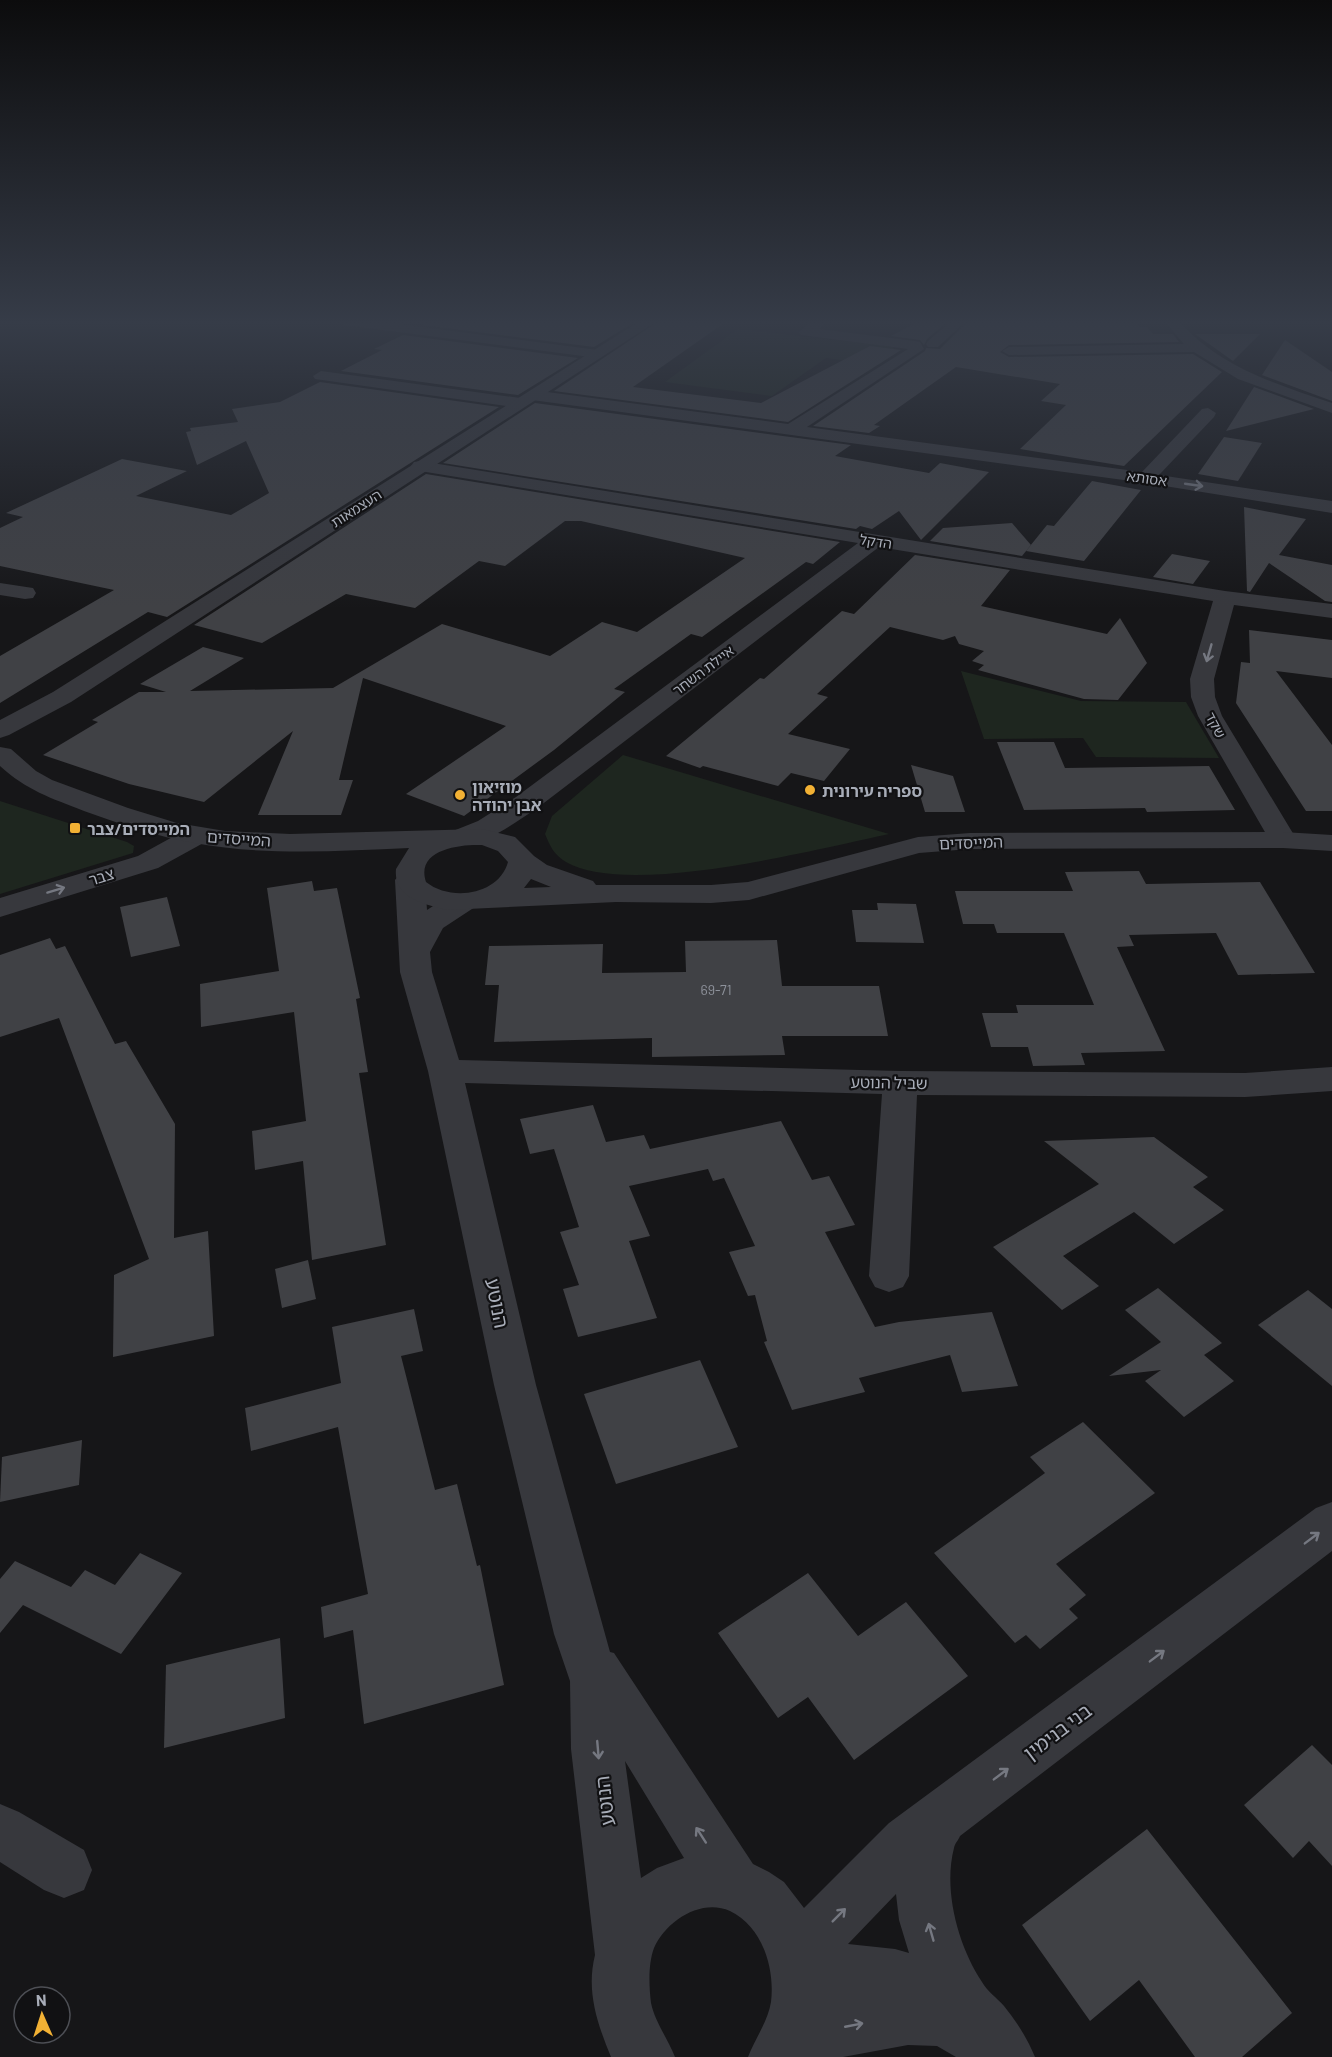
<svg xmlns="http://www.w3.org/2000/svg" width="1332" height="2057" font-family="Barlow,'Noto Sans Hebrew',sans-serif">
<rect width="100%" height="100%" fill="#161618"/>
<!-- green -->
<g fill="#1e261f">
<path d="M738,329l135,15 20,3 3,6 -18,12 -52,-7 -54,38 -107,-14z"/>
<path d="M961,671l120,30 105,1 33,56 -123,-1 -13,-19 -99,1z"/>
<path d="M623,755l266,79c-72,15 -260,64 -323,28 -12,-7 -16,-16 -21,-28l7,-18z"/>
<path d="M0,801l127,41 7,4 -1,7 -133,41z"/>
</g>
<!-- building -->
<g fill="#404145">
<path d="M431,321h205l-42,26 -171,-22z"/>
<path d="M659,321h68l-94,66 128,16 109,-57 31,4 -113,72 -234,-31z"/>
<path d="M919,321h29l-21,18 -3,6 -4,-5 -29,-4z"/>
<path d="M968,321h166l6,6h7l6,7h20l6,8 -170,3 -9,7 9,5 184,-3 29,18 -98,94 -104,-17 46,-44 -25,-4 19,-17 -104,-17 -82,58 6,1 -11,7 -56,-7 112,-75 1,-3 14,1z"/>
<path d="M1195,334h65l-27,27z"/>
<path d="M403,335l175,23 -60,37 -177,-24 41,-21 -8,-1z"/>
<path d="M1285,340l47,32v29l-70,-26z"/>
<path d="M320,382l179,25 -332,210 -19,-5 -148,91v-47l114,-66 -114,-24v-38l23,-11 -17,-4 116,-54 65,12 -51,25 95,19 38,-22 -23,-52 -49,24 -11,-33 5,-1 -1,-3 48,-6 -6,-13 48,-7z"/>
<path d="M1254,387l60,22 -88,22z"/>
<path d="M535,403l316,42 -16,11 94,17 11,-10 49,9 -68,68 -22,-29 -27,18 -12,-3 -4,3 -413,-66z"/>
<path d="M1224,437l38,6 -24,38 -40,-7z"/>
<path d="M426,474l414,68 -27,22 -7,-2 -104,75 -11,-3 -77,55 11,3 -71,58 -90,66 -58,-22 100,-68 -143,-48 -24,102h14l-12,35h-83l35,-84 -89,71 -75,-18 -86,-29 55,-33 -6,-2 47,-28h27l-26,-8 63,-37 41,11 -54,33 143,-3 109,-64 108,32 52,-34 35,10 108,-74 -164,-37h-16l-60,45 -26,-5 -64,47 -69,-14 -84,49 -68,-18z"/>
<path d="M1092,481l49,9 -57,71 -58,-10 21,-26 7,1z"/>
<path d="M1244,507l62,12 -27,36 53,10v37l-7,-1 -56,-38 -19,29 -3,-1z"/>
<path d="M1012,523l19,22 -9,11 -92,-15 13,-13z"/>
<path d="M1172,554l38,7 -17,23 -40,-7z"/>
<path d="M915,555l95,15 -29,36 126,28 13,-16 27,45 -29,37 -34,-1 -106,-29 6,-5 -12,-4 12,-10 -25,-7 -4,-8 -12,4 -53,-13 -73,67 11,3 -40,37 62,15 -26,32 -33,-8 -13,13 -75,-20 -3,2 -34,-12 94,-78 4,1 78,-68 12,3z"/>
<path d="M1249,630l83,10v38l-56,-7 56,74v66h-26l-70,-108 5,-41 9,1z"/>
<path d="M997,742h57l11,26 144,-2 26,44 -88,2 -2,-4 -121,2z"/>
<path d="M911,765l42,11 12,36h-40z"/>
<path d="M1139,871l7,13 114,-2 55,91 -77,2 -22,-42 -87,2 5,11 -17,1 48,104 -84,2 4,12 -52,1 -5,-19h-37l-9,-34h36l-2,-8h78l-30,-72h-67l-3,-9h-31l-8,-33h118l-8,-19z"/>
<path d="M312,881l2,10 23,-3 23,110 -4,1 12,73 -9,1 27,172 -74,15 -9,-99 -48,9 -3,-39 54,-10 -12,-109 -93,15 -1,-43 79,-13 -12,-83z"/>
<path d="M167,897l13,49 -49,11 -11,-50z"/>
<path d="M877,903l39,1 8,39 -68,-1 -4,-32h26z"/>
<path d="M50,938l6,11 9,-3 50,98 11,-3 49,83 -1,114 34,-7 6,105 -101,21 1,-82 35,-16 -90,-241 -59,19v-82z"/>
<path d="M777,940l5,46h97l9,50h-106l3,19 -133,2v-19l-158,4 5,-57h-14l4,-39 114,-2 -1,29 84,-1 -1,-31z"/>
<path d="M593,1105l13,37 38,-7 6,14 131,-28 31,59 17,-4 26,49 -30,7 50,95 24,-5 93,-10 26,74 -56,6 -12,-37 -91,23 6,14 -73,18 -28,-68 3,-1 -12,-46 -7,1 -19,-44 26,-6 -31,-68 -11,3 -5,-12 -79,17 21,50 -21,5 28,77 -79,19 -15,-48 16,-4 -19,-53 19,-5 -25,-78 -24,5 -10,-35z"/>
<path d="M1154,1137l54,40 -15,10 31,23 -50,34 -40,-32 -71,44 36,30 -37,24 -69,-63 106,-63 -55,-43z"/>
<path d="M308,1260l8,39 -34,9 -7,-39z"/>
<path d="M1158,1288l64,55 -18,12 30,26 -50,36 -39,-36 16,-11 -52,6 52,-34 -36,-32z"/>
<path d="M1308,1290l24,19v77l-74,-61z"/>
<path d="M414,1309l9,42 -22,5 34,134 22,-6 20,82 3,-1 24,120 -140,39 -11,-94 -29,8 -3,-31 47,-13 -30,-167 -87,24 -6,-43 96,-25 -9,-56z"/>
<path d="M700,1360l38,87 -122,37 -32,-90z"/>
<path d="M1083,1422l72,71 -99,71 30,31 -17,14 9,9 -38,31 -14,-14 -11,8 -81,-90 111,-80 -15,-16z"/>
<path d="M82,1440l-3,45 -79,17 2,-45z"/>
<path d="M140,1553l42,20 -61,81 -98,-49 -23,28v-54l15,-18 56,26 14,-17 30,15z"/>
<path d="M808,1573l50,63 48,-34 62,74 -114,84 -46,-63 -30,21 -60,-85z"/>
<path d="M280,1638l5,80 -121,30 2,-83z"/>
<path d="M1312,1745l20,20v101l-23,-25 -16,17 -49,-53z"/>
<path d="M1147,1829l145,184 -50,44h-47l-56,-77 -49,41 -68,-96z"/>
</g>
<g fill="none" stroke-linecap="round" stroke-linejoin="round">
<!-- minor -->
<g fill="#37383d" fill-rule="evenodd">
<path d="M337,321h39l222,29 7,4 -7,4 -254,-33z"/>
<path d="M811,321h16l-8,8 96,12 5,1 4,7 -117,78 335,45 60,-63 6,-1 8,5 -2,4 -55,58 173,26v12l-186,-30 -614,-83 -8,-5 8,-5 256,34 120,-75 -107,-14 -2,-3z"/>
<path d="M951,321h15l-28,26h-10l-2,-3 2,-3z"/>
<path d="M1164,321h15c40,46 97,63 153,82v10l-94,-34 -44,-27 -185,3 -7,-4 7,-4 175,-3z"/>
<path d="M321,371l199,27 8,5 -8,5 -205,-29 -2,-3z"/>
<path d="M420,461l805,130 107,13v14l-98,-13 -20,74 1,18 7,19 75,124 -4,6 -10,2 -10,-2 -75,-130 -7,-19 -1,-18 23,-78 -334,-54 -343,262c-23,14 -54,41 -83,34l-4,-6 4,-6 25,-10 38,-24 342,-254 -444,-73 -3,-4 3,-4z"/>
<path d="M0,583l33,5 3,5 -3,5 -8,1 -25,-4z"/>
<path d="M197,827l10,2 4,6 -4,6 -49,27 -158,49v-19l138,-42 49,-27z"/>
<path d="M410,871l10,3 5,6 2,30c15,-10 30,-20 48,-15l5,6 -5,6 -32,21 -13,24 2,20 27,88 441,11 345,2 87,-6v24l-87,6 -328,-2 -8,181 -6,11 -14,5 -14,-5 -6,-11 13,-182 -417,-11 71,302 74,267 4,1 139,211 16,8 15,10 20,26 85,-85 427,-315 16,-6v49l-372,285c-2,5 -5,7 -6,12 -11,42 4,98 28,134 5,9 15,16 22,24 13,16 23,32 31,51h-79l-19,-11 -29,-1 -65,12h-95c7,-18 20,-36 23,-55 4,-33 -8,-75 -41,-91 -29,-13 -64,10 -76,37 -6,16 -5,38 -3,55 4,19 17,36 24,54h-64c-14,-34 -25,-66 -16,-102l-24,-206 -1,-68 -16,-47 -60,-249 -66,-314 -28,-99 -5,-92 5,-6zM625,1761l59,97 -27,10 -16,10zM896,1894l3,26 10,33 -14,-4 -47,-5z"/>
<path d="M0,1804l19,8 65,38 8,20 -8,20 -20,8 -20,-8 -44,-28z"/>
</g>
<!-- tertiary -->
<g fill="#37383d" fill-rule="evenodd">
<path d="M640,321h17l-586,381 -62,33 -9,3v-18l53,-28z"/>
<path d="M0,747l11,2 25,22 16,9 76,28 49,15 48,8 65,3 192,-5 33,8 19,19 13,9 46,16 3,4h115l37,-3 170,-45 52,-4 313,-1 49,3v16l-49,-3 -313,1 -51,4 -170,47 -38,3 -95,-1 -170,8c-22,-6 -53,-12 -50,-41l13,-21c-71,3 -145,8 -215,-5 -38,-7 -74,-19 -110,-32 -33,-13 -58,-21 -84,-45zM482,845l16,6 10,11c-9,33 -57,40 -82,20 -11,-33 35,-38 56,-37zM531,879l20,8 -27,1z"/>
</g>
</g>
<!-- one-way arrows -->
<defs><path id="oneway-shaft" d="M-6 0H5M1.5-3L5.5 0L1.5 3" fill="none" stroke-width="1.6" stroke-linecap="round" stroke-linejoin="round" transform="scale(1.5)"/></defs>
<g stroke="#757881">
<use href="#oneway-shaft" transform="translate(1194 485) rotate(8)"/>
<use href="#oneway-shaft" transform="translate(1209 653) rotate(106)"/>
<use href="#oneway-shaft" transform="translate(56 890) rotate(-17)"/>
<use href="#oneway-shaft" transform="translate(1312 1538) rotate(-37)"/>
<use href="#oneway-shaft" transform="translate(1157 1656) rotate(-37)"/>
<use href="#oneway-shaft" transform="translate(598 1750) rotate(85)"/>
<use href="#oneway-shaft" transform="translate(1001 1774) rotate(-37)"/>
<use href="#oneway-shaft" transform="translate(701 1835) rotate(-123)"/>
<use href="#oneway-shaft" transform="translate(839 1915) rotate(-45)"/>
<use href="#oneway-shaft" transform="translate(931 1932) rotate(-106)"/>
<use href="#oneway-shaft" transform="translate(854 2025) rotate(-11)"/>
</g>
<!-- sky -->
<linearGradient id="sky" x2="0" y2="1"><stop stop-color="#0c0c0d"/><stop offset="0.53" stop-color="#363c48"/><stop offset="1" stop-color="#363c48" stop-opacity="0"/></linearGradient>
<rect width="1332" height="609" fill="url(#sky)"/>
<!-- markers -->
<g fill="#f2b134" stroke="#111113" stroke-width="2">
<circle cx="810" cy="790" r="6"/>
<circle cx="460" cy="795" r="6"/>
<rect x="69" y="822" width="12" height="12" rx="3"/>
</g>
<g text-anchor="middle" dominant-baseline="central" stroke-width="4.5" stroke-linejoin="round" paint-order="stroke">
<!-- far-street labels -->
<g font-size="14" fill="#a8adb8" stroke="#111113">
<text transform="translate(1147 478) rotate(8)">אסותא</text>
<text transform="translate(356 508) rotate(-33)">העצמאות</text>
<text transform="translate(876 541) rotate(9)">הדקל</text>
<text transform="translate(703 670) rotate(-37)">איילת השחר</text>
<text transform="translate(1216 725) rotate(62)">שקד</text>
</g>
<!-- number labels -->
<g font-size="14" fill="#8e929b">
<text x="716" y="989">69-71</text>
</g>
<!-- poi labels -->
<g font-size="16" font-weight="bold" fill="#a8adb8" stroke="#111113" text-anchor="start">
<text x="472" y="786">מוזיאון<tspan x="472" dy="18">אבן יהודה</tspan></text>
<text x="822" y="790">ספריה עירונית</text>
<text x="87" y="828">המייסדים/צבר</text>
</g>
<!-- street labels -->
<g font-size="16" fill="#a8adb8" stroke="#111113">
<text transform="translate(239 838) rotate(4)">המייסדים</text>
<text transform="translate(971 842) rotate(-2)">המייסדים</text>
<text transform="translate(101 876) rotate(-17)">צבר</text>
<text transform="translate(889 1082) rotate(1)">שביל הנוטע</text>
</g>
<!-- near-street labels -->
<g font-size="20" fill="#a8adb8" stroke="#111113">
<text transform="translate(498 1303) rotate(79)">הנוטע</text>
<text transform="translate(1057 1731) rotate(-37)">בני בנימין</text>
<text transform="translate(604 1801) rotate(-97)">הנוטע</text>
</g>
</g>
<!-- north arrow -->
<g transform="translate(42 2015) rotate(357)"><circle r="28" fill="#111113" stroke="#4d4f55" stroke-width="1.5"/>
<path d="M0-4.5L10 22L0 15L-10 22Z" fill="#f2b134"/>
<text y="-9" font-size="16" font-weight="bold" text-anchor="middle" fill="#a8adb8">N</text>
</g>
</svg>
